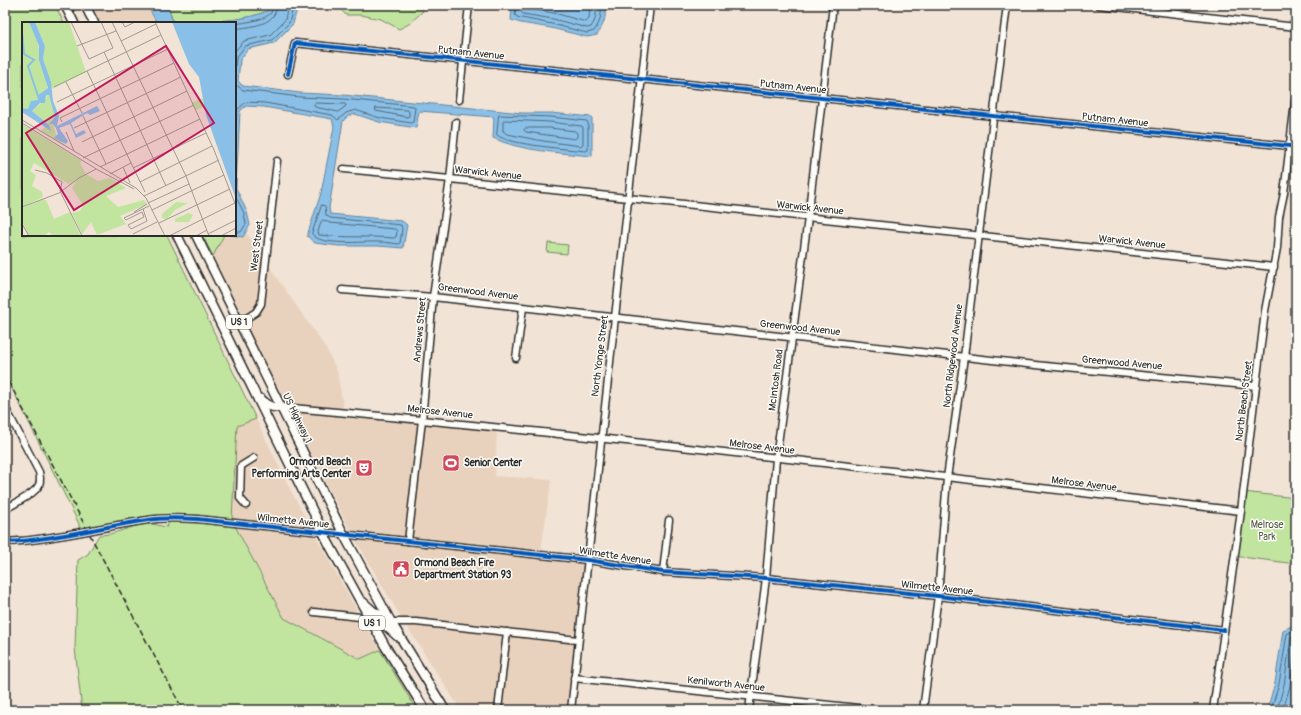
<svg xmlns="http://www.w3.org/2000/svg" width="1301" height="715" font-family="Pangolin,sans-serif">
<rect width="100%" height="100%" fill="#f1e3d5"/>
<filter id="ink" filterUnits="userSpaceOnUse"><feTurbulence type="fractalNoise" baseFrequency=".025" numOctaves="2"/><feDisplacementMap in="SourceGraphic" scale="8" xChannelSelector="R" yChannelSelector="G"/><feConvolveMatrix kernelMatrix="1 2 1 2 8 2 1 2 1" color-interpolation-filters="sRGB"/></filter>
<g filter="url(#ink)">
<!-- built -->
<g fill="#e8d2bd" fill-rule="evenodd">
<path d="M91,5h56l10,18h-58z"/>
<path d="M246,233l17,25 -7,49 -13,10 -30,-61 11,-21 19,2z"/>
<path d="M268,265l57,82 12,24 7,39 -57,-5 -42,-83 13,-8 4,-5 2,-5z"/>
<path d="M290,412l128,11 -12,115 -55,-6z"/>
<path d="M256,419l35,72 20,37 -79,-9 5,-93zM256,454l2,5 -14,9 -1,28 7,9 -5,4 -8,-11 1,-32 2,-2z"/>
<path d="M424,423l73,8 -2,45 56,4 -10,72 -130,-14z"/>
<path d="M235,526l80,9 44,79 -47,-5 -1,6 51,6 18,29 -20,9 -76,-41z"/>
<path d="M355,539l229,23 -8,75 -66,-9 -94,-9h-14z"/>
<path d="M406,625l98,9 -9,76h-34z"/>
<path d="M510,635l65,8 -8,67h-66z"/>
</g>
<!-- green -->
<g fill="#c1e59f" stroke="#768865">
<path d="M5,5h50l9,18h-41v212h144l89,184 -19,7 -5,93c-20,-2 -41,-5 -62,-4 -30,0 -61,9 -91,14v-5l-74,-150z"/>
<path d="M168,5h101l-1,6c-22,9 -44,10 -67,10l-1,2h-27z"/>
<path d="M336,5h86l1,6 -14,13 -10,5 -18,-10 -20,-4h-15z"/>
<path d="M202,235h22l-11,21z"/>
<path d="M548,243l20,2 -1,9 -20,-2z"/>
<path d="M1243,492l53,6v66l-62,-8z"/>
<path d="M169,521l28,1 38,4 49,92 76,41 20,-9 37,60h-335l-7,-62 3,-88 10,-6 11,-19c16,0 31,-9 46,-11 7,-1 15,2 22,3z"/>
</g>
<!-- water -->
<g fill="#8ac0e8" stroke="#64849c">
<path d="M147,5h21l5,18h-16z"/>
<path d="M269,5h29l-5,19 -19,19 -26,6 -8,11 -2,21 5,5 57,7 43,2 179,18h29l41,4v39c-30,-3 -72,-5 -99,-18l1,-21 -75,-6 -3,17 -37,-6 -24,-8 -7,2 -5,5 -14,87 1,6 72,7 5,4 -4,23 -25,-2h-40l-23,-3 -8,-7 14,-43 13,-66 -2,-8 -68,-12 -18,-1 -6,5 -4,77 11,24 3,13 -7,12 -13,-2h5v-212h-35l1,-2c23,0 45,-1 66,-10z"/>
<path d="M512,5h93c2,12 -2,21 -8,30l-10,2 -36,-9 -30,-5 -10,-3z"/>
<path d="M1296,624v86h-29l8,-27 8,-53z"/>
</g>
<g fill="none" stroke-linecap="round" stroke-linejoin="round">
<!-- shore -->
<g stroke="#516777" stroke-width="1">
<path d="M516,5l-1,10 2,2 35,7 35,9 7,-2c6,-8 8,-16 7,-26"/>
<path d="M521,5v7l2,2 30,5 34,9 4,-1c5,-7 6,-14 5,-22"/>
<path d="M527,5l2,4 25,4 32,9 3,-3 1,-14"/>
<path d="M235,24c10,-2 27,-3 35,-10 2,-2 2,-6 2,-9"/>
<path d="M235,29c16,-3 41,-3 42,-24"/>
<path d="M235,51l9,-10 26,-6 15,-15 3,-15"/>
<path d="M235,69l1,-11 9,-12 27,-6 17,-17 5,-18"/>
<path d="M235,84l8,6 57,7 43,2 71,7 1,2 -2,14 -2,1 -31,-5 -25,-8 -9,3 -8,7 -6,-5 -67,-12 -19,-1 -9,8 -2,25"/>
<path d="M315,103l28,1h2l1,2 -8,6 -23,-5 -1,-2z"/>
<path d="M376,108l32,2 1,2v4l-2,1 -31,-6z"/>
<path d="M499,115l52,2 36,4 1,2v27l-2,1c-18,-2 -77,-6 -89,-16z"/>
<path d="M505,120l45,2 31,4 2,1v17l-2,2 -38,-5 -36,-7 -4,-3v-9z"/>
<path d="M526,128h24l25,3 2,2v4l-2,2 -49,-7 -2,-2z"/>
<path d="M235,195l9,18 2,11 -5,8h-6"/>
<path d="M322,205l3,1 1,9 4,3 71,7 1,4 -2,14 -2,1c-7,-1 -13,-2 -19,-2 -15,-1 -59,5 -67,-8z"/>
<path d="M323,220l7,3 65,6 2,2 -1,6 -2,1c-25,-2 -50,0 -75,-3l-1,-3 3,-10z"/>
<path d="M1271,710l8,-26 8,-50 9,-6"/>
<path d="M1277,710l7,-25 7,-48 5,-3"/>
<path d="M1283,710l7,-24 6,-41"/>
</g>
<defs>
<g id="minor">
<path d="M1099,5l197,22"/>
<path d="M288,74l7,-31 698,73 297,30"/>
<path d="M459,100l10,-95"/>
<path d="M344,169l106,10 824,88"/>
<path d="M342,290l91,7 612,69 211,20"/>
<path d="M239,323l17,-11 5,-8 16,-143"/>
<path d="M516,358l7,-50"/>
<path d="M5,407l34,65c1,4 2,8 0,13 -4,9 -25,19 -34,24"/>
<path d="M281,407c321,28 640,68 960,104"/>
<path d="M246,505l-6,-7 1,-32 13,-8"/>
<path d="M408,541l14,-121 11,-123 17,-118 6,-57"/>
<path d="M5,542c48,-2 95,-15 143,-22 16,-3 33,-2 49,-1l391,41 75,12 103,6 172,18 286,34"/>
<path d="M663,572l6,-52"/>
<path d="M314,612l55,6"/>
<path d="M391,622h25l162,18"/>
<path d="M574,678l303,32"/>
<path d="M498,710l9,-78"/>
<path d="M571,710l79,-705"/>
<path d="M749,710l17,-132 10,-119 32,-241 25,-213"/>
<path d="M923,710l15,-114 9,-118 17,-121 43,-352"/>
<path d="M1213,710l28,-199 24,-200 12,-63 2,-31 5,-24 12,-99"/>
</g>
<g id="major">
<path d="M65,5l9,18"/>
<path d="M85,5l9,18"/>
<path d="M177,235l152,309 56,102 40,64"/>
<path d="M196,235l148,300 47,87 54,88"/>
<path d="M261,399c7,7 10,9 20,8"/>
<path d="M363,602l10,9 18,11"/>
<path d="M372,619l14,7 11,10"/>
</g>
</defs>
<!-- minor casing -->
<use href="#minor" stroke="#2b2b2b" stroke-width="9"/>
<!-- major casing -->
<use href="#major" stroke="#2b2b2b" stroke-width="11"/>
<!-- minor -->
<use href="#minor" stroke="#fdfcf7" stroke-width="6"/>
<!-- major -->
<use href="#major" stroke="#fdfcf7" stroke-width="8"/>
<!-- rail -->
<path stroke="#2b2b2b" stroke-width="1.5" stroke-dasharray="6 3" stroke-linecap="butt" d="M5,375l178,335"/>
<defs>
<g id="cycleway">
<path d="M288,74l7,-31 698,73 297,30"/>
<path d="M5,542c48,-2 95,-15 143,-22 16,-3 33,-2 49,-1l391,41 75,12 103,6 172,18 286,34"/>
</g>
</defs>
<!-- cycleway casing -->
<use href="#cycleway" stroke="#fdfcf7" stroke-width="6"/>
<!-- cycleway -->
<use href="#cycleway" stroke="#0057b8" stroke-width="4"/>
</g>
</g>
<!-- icons -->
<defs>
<symbol id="stadium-square" viewBox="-11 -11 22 22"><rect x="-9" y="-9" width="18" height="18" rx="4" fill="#d1495b" stroke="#fdfcf7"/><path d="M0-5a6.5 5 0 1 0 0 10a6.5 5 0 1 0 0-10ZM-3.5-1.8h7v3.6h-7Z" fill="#fff"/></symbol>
<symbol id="theatre-square" viewBox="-11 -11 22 22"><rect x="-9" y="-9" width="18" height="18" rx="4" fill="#d1495b" stroke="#fdfcf7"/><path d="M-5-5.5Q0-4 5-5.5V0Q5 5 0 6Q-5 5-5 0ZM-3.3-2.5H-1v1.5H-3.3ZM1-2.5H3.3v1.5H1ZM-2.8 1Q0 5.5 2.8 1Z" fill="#fff"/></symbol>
<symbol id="civic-square" viewBox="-11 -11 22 22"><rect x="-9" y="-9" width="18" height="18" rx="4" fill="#d1495b" stroke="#fdfcf7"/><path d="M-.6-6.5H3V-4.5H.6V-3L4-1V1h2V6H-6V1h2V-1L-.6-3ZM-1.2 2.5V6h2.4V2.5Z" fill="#fff"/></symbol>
</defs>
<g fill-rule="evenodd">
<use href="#stadium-square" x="441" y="453" width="20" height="20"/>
<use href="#theatre-square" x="354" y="458" width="20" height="20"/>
<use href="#civic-square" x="391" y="559" width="20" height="20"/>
</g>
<g text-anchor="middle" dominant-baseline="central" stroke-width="3" stroke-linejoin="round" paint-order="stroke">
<!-- shield labels -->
<g fill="#fdfcf7" stroke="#6a6a68" stroke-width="1">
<rect x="226" y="315" width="26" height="14" rx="3"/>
<rect x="359" y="616" width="26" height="14" rx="3"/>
</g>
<g font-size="9" font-weight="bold" fill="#2b2b2b">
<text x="239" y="322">US 1</text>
<text x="372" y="623">US 1</text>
</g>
<!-- street labels -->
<g font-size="10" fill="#2b2b2b" stroke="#fdfcf7">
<text transform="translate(471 53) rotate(6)">Putnam Avenue</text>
<text transform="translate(793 87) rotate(6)">Putnam Avenue</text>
<text transform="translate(1115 120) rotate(6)">Putnam Avenue</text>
<text transform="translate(488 173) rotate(6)">Warwick Avenue</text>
<text transform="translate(810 208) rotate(6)">Warwick Avenue</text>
<text transform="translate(1132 242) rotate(6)">Warwick Avenue</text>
<text transform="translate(257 246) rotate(-83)">West Street</text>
<text transform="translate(478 292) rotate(7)">Greenwood Avenue</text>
<text transform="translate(800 328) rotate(6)">Greenwood Avenue</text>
<text transform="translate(420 330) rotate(-85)">Andrews Street</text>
<text transform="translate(600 356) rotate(-83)">North Yonge Street</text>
<text transform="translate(953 356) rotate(-83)">North Ridgewood Avenue</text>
<text transform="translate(1122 363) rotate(5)">Greenwood Avenue</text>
<text transform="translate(776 380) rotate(-83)">McIntosh Road</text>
<text transform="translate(1244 401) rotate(-83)">North Beach Street</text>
<text transform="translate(440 412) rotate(6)">Melrose Avenue</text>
<text transform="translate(297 418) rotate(64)">US Highway 1</text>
<text transform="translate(762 447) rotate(7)">Melrose Avenue</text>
<text transform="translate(1084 484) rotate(7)">Melrose Avenue</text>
<text transform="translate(293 521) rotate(6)">Wilmette Avenue</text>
<text transform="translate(615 556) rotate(9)">Wilmette Avenue</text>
<text transform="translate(937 588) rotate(6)">Wilmette Avenue</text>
<text transform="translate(726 684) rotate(6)">Kenilworth Avenue</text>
</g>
<!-- poi labels -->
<g font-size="10" font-weight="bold" fill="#2b2b2b" stroke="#fdfcf7" text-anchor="start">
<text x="351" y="462" text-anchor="end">Ormond Beach<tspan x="351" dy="12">Performing Arts Center</tspan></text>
<text x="464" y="463">Senior Center</text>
<text x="414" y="563">Ormond Beach Fire<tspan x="414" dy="12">Department Station 93</tspan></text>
</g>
<!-- park labels -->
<g font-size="10" fill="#505a48" stroke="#fdfcf7">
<text x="1267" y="525">Melrose<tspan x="1267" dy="12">Park</tspan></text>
</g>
</g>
<!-- overview -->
<g transform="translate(22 22)">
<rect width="214" height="214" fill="#f1e3d5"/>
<path d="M0,0l8,1 6,13 11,50v4l-10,6 1,4 -10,9 -6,-1zM13,0h34l17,50 -34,17 -9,-30 2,-13zM24,73h3l6,22 -6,6 4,1 3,11 10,12 -25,-16 5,-5 3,2v-3l-17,-14 15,-13zM183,75v9l-9,4 -4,-7zM0,102l60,37 -2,2 6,11 -17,10 -35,-21 -4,8 6,4 -4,11 10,6 1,5 -21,10zM64,152l12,7 12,-3 16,10 -20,8 12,11 26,-7 3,4 -27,12 6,8 -29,11 -6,-13 -9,12 -10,-21 8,-2 3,-6 -11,-17 5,-8zM21,177l3,1 8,19 16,-7 10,23 -27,1 -4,-4 -6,4h-14l-7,-14v-14zM154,180l12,1 -13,7 -8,9 -5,-1v-4zM167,191l4,2 -4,7h-14v-3z" fill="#c1e59f"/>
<path d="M7,0h6l10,24 -2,13 8,23 2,19 6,15 -2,10 40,-20 3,5 -10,4 -3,-2 -16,10 5,11 8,-4 2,3 -10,5 -6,-14 -11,4 9,13 -2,3 -12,-6 4,-4 -2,-6 -3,-4h-4l6,-7 -6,-22h-3l-1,8h-5l-8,8 17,14 2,6 -29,-19v-4l6,1 3,-8 7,-1 -1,-4 11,-8 -9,-28v-14zM150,0h64v177l-30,-84 -7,-38 -10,-13z" fill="#8ac0e8"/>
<path fill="none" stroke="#8ac0e8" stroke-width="2" d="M0,10l2,22 10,6 -6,6 10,30"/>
<path fill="none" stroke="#a29991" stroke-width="1" d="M49,0l18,37 24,-11 -12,-26M90,0l74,154 23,60M100,0l3,5 10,-5M133,0l59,128 22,56M99,19l35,-17M55,24l39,-15M82,30l62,134M65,49l58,121M44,60l16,31M32,65l107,-52M35,80l111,-53M61,94l23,48M0,98l114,68 10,10 19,38M40,100l-2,-4 114,-55M0,101l76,47 36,19M52,106l107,-51M44,110l8,19M60,120l105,-51M61,136l111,-53M78,145l100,-48M101,145l7,16M111,146l73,-35M13,148l12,3 15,9 -2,9 22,45M88,152l21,-11M118,160l72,-36M122,174l75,-36M126,181l41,-19M0,185l37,-14 20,-15 17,-9M121,187l4,12 -16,8 -3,-4 16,-8M130,188l72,-35M112,190l13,-8M122,195l-2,-5 -16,8 -2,-2 25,-12M137,201l71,-34M0,202l7,12M111,212l24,-12M186,212l28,-14M147,214l66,-33M174,214l11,-6M199,214l15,-8"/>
<path fill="#c2185b" fill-opacity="0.15" stroke="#c2185b" stroke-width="2" d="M144,24l48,77 -140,87 -48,-77z"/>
<rect width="214" height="214" fill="none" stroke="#2b2b2b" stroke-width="2"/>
</g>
<!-- margin -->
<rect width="1301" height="715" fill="none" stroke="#fdfcf7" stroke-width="20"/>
<rect x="10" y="10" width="1281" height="695" fill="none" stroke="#2b2b2b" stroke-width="1.5" filter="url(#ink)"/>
</svg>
